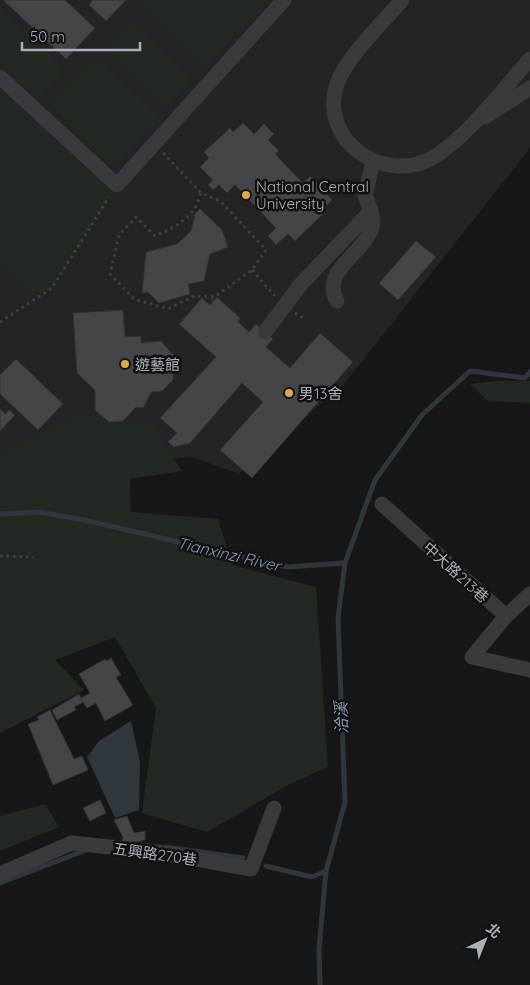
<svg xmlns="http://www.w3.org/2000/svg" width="530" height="985" font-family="Quicksand,'Noto Sans TC',sans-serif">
<rect width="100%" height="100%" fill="#171719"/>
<!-- built -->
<path fill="#232426" d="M0,0h530v148l-185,235 -106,91 -47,-17 -192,19z"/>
<!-- green -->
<g fill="#222922">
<path d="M146,0h121l-61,67 -65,-60z"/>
<path d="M0,9l64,60 -26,28 -38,-35z"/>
<path d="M131,22l61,59 -26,26 -61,-59z"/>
<path d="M98,57l64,62 -47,48 -63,-62z"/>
<path d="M0,78l117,107 -65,103 -16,10 -36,-34z"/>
<path d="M495,381h35v22l-42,-2 -18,-17z"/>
<path d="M81,415l71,10 30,46 -52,8 1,33 87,7 14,46 84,22 12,180 -40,18 -81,47 -65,-19 14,-105 -41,-71 -60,23 29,30 -84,43v-280z"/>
<path d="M45,804l14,23 -59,24v-35z"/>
</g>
<!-- water -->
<path fill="#2f363c" d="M131,721l9,41 -1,48 -24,8 -28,-61 12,-16z"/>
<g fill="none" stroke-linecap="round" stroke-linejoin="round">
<!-- stream -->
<g stroke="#2f363c" stroke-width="5">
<path d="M0,514l39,-2 45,8 203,47 58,-4 30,-83 47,-65 48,-44 55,7 5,-6"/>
<path d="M166,847l77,11"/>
<path d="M266,866l46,11 14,-6"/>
<path d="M0,883l86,-33"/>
<path d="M320,985l-1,-36 7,-78 19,-69 -7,-184 7,-55"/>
</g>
</g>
<!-- building -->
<g fill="#444549" stroke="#323235">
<path d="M3,0h62l30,28 -29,31z"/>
<path d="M93,0h33l-20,21 -17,-16z"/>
<path d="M243,123l11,11 10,-10 10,10 -6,6 11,11 -4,3 28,29 7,-7 22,24 -10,9 3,3 -30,29 -7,-7 -12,11 -8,-9 8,-8 -41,-43 -8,8 -8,-8 -6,5 -5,-5 5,-5 -13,-13 9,-9 -5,-6 26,-24 3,4z"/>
<path d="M200,209l22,21 6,17 -18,7 -6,27 -16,3 2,10 -31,9 -11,-11 -6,1 4,-41 31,-8 14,-13 4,-17z"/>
<path d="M416,241l20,16 -38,43 -19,-17z"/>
<path d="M217,297l23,21 -2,4 11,10 7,-8 17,15 -7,8 24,21 30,-35 33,29 -101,116 -32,-28 43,-48 -21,-19 -52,60 -16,4 -6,-5 9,-9 -17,-15 56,-61 -37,-33 23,-26 8,7z"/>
<path d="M123,310l2,27 16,-1v7l20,-2 13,15 -1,24 -11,11 -11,1 -8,16 -7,-1 -13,14 -14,1 -14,-12v-20l-18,-17 -4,-60z"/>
<path d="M16,359l47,45 -25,26 -38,-36v-19z"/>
<path d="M0,409l5,5 4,-4 6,5 -15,16z"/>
<path d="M111,658l10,17 -5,2 17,28 -28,16 -9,-18 -9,5 -6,-10 9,-5 -11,-19 26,-15 2,2z"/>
<path d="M79,694l4,8 -9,5 2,3 -19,10 -5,-10z"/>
<path d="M50,710l24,49 8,-3 6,14 -35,15 -25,-61 11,-4 -2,-3z"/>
<path d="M100,800l6,13 -16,8 -7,-13z"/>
<path d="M127,816l7,17 11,-2v9l-24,5 2,-8 -9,-17z"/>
</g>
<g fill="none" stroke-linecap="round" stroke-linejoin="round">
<!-- path -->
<g stroke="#3f4145" stroke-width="3" stroke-dasharray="2.5 4" stroke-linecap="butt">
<path d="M163,153l38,40 19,8 46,49 -14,20 -38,27 -20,-1 -26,13 -34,-10 -24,-25 9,-39 17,-18 19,19c22,-10 39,-18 46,-43"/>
<path d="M252,270l23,26"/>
<path d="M295,313l8,5"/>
<path d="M0,322l52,-34 57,-91"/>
<path d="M0,556l34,1"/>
</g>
<!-- minor -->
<g stroke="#393a3e" stroke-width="15">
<path d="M402,0c-18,21 -57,59 -65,84 -19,57 48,102 97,73 34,-21 69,-68 96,-98"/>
<path d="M0,77l117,108 167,-185"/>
<path d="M485,117l45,-29"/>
<path d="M337,301c-18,-32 32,-49 36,-78 0,-4 -2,-9 -2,-12"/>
<path d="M265,332l36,-48 70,-73 -6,-16 8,-33"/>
<path d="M382,504l124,112 24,-22"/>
<path d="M506,616l-34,41 58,13"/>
<path d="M0,874l72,-31 86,9 93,17 23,-61"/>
</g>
</g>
<!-- markers -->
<g fill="#e1a848" stroke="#121214" stroke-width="2">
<circle cx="246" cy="195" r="5"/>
<circle cx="125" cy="364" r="5"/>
<circle cx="289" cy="393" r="5"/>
</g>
<g text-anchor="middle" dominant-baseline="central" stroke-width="5" stroke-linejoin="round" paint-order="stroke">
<!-- poi labels -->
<g font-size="15" fill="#abafb8" stroke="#121214" text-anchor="start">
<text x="256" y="186">National Central<tspan x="256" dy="17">University</tspan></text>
<text x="135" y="364">遊藝館</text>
<text x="299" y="393">男13舍</text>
</g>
<!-- street labels -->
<g font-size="15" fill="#abafb8" stroke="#121214">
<text transform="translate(456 572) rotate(42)">中大路213巷</text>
<text transform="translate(155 854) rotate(8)">五興路270巷</text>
</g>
<!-- water labels -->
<g font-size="16" font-style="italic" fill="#859daf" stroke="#121214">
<text transform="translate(229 554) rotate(13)">Tianxinzi River</text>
<text transform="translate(341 718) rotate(-92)">洽溪</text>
</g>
</g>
<!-- north arrow -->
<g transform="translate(485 940) rotate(43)" stroke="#121214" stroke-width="4" paint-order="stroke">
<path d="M0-4L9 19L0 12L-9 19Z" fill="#abafb8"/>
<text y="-8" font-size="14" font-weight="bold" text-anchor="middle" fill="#abafb8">北</text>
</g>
<!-- scale -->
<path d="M22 42v8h118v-8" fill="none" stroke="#abafb8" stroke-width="2.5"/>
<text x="30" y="42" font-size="15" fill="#abafb8" stroke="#121214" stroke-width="4" paint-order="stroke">50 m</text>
</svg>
